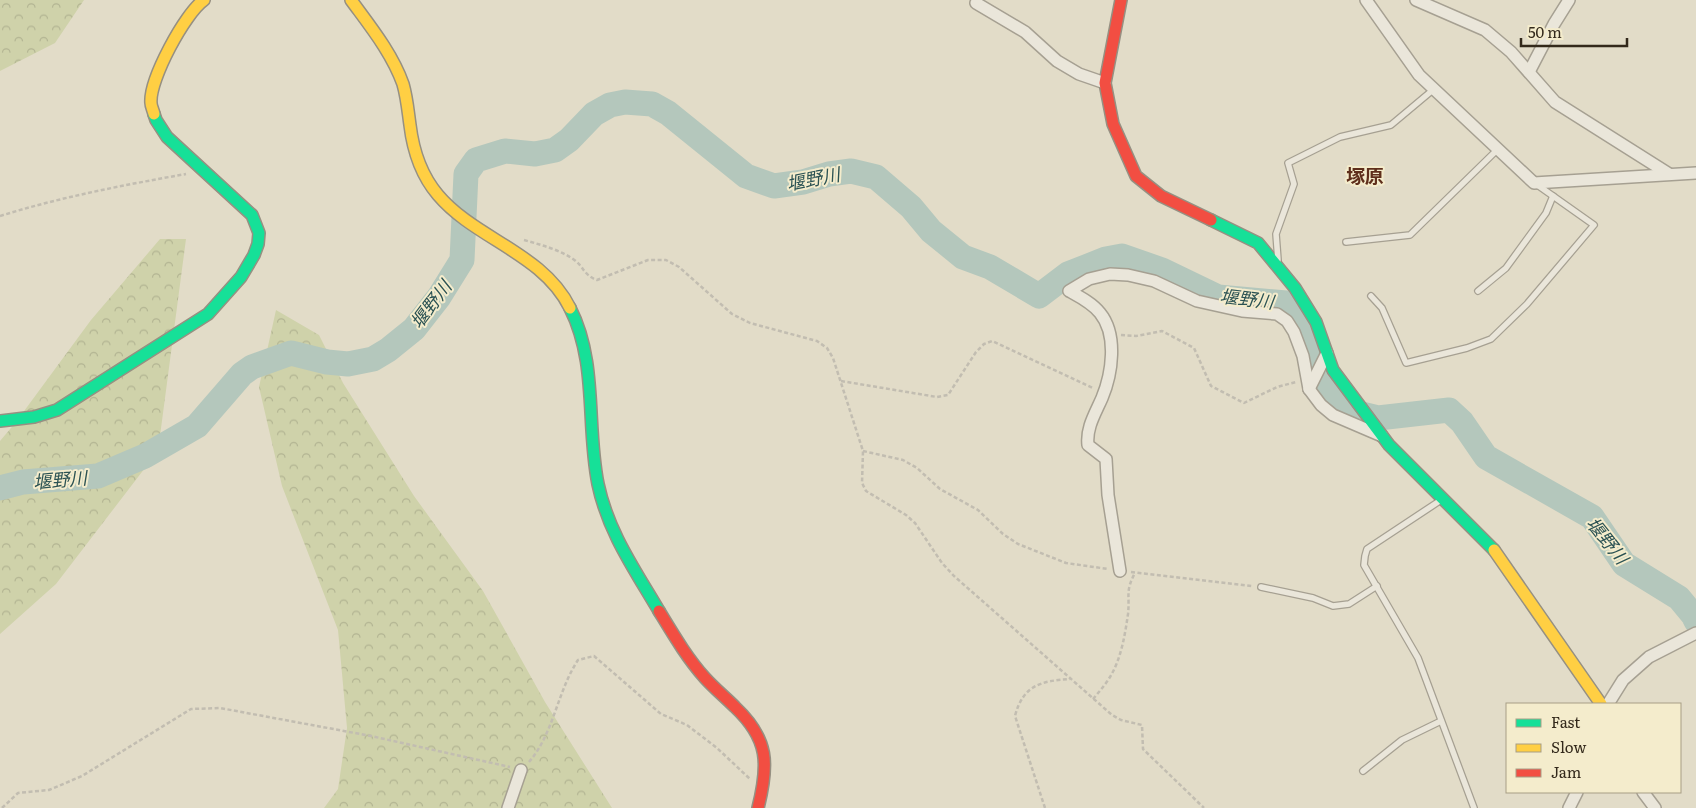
<svg xmlns="http://www.w3.org/2000/svg" width="1696" height="808" font-family="Literata,'Noto Sans JP',serif">
<defs>
<pattern id="forest-crowns" width="20" height="18" patternUnits="userSpaceOnUse" patternTransform="scale(1.25)"><rect width="20" height="18" fill="#cfd2aa"/><path d="M2 6a3 3 0 1 1 6 0M12 15a3 3 0 1 1 6 0" fill="none" stroke="#b2b492"/></pattern>
</defs>
<rect width="100%" height="100%" fill="#e2dcc8"/>
<!-- forest -->
<g fill="url(#forest-crowns)">
<path d="M0,0h84l-29,43 -55,28z"/>
<path d="M160,239h26l-28,212 -102,133 -56,50v-193l16,-19 75,-102z"/>
<path d="M276,310l43,25 24,48 71,113 69,95 62,111 67,106h-288l14,-19 9,-61 -9,-98 -56,-144 -23,-99z"/>
</g>
<g fill="none" stroke-linecap="round" stroke-linejoin="round">
<!-- river -->
<path stroke="#b4c7bc" stroke-width="25" d="M0,488l23,-6 75,-6 47,-20 52,-30 45,-52 10,-7 39,-14 36,9 21,2 25,-5 15,-9 26,-21 25,-32 23,-37 4,-86 10,-14 29,-9 30,3 20,-4 14,-10 25,-26 16,-9 15,-3 27,2 16,9 78,63 28,10 29,-4 26,-8 22,-3 25,6 35,30 20,24 32,26 27,10 49,29 29,-22 38,-15 16,-3 40,14 56,27 68,6 15,17 23,70 25,21 29,7 71,-8 13,12 24,35 106,60 32,47 55,34 14,17 3,6"/>
<defs>
<g id="lane">
<path d="M1346,242l64,-7 87,-85"/>
<path d="M1278,260l-2,-26 18,-50 -6,-21 52,-26 51,-12 43,-36"/>
<path d="M1478,291l28,-23 40,-55 7,-17"/>
<path d="M1371,296l11,12 24,55 61,-15 24,-9 36,-35 67,-79 -58,-41"/>
<path d="M1441,500l-74,49 -2,7 -1,9 54,93 56,150"/>
<path d="M1261,587l52,11 20,8 16,-2 28,-18"/>
<path d="M1363,771l39,-31 39,-19"/>
</g>
<g id="street">
<path d="M1366,0l53,75 115,108 162,-10"/>
<path d="M1416,0l69,30 26,22 44,50 114,72"/>
<path d="M976,3l49,29 32,29 22,13 26,9"/>
<path d="M1529,72l25,-48 15,-24"/>
<path d="M1309,389l18,-36"/>
<path d="M1120,571l-12,-76 -2,-36 -18,-14c-2,-17 7,-31 14,-47 10,-24 16,-63 -2,-85 -8,-10 -20,-16 -31,-22l20,-12 21,-5 18,1 26,6 43,20 45,10 35,3 10,7 7,11 9,24 6,33 12,16 12,10 49,21"/>
<path d="M1608,704l15,-24 26,-23 47,-24"/>
<path d="M1643,792l12,16"/>
<path d="M508,808l13,-38"/>
<path d="M1569,808l8,-16"/>
</g>
<g id="fast">
<path d="M1211,220l47,23 37,45 21,34 17,48 56,75 105,105"/>
<path d="M570,308c28,55 16,117 28,176 10,48 37,86 61,127"/>
<path d="M0,421l34,-4 23,-7 151,-96 33,-37 13,-22 4,-11 1,-11 -7,-18 -85,-78 -11,-17 -2,-6"/>
</g>
<g id="slow">
<path d="M351,0c19,26 41,53 52,84 4,14 5,27 7,41 3,25 11,50 28,70 37,44 105,58 132,113"/>
<path d="M154,114c-1,-4 -3,-8 -3,-11 -2,-23 34,-90 53,-103"/>
<path d="M1494,550l107,154"/>
</g>
<g id="jam">
<path d="M1121,0l-16,83 8,41 23,52 25,20 50,24"/>
<path d="M659,611c14,23 28,47 46,67 9,10 20,19 30,29 34,32 34,57 23,101"/>
</g>
</defs>
<!-- lane casing -->
<use href="#lane" stroke="#a6a092" stroke-width="8"/>
<!-- street casing -->
<use href="#street" stroke="#a6a092" stroke-width="14"/>
<!-- fast casing -->
<use href="#fast" stroke="#969082" stroke-width="14"/>
<!-- slow casing -->
<use href="#slow" stroke="#969082" stroke-width="14"/>
<!-- jam casing -->
<use href="#jam" stroke="#969082" stroke-width="14"/>
<!-- path -->
<g stroke="#c2bdb1" stroke-width="2.5" stroke-dasharray="4 2.5" stroke-linecap="butt">
<path d="M0,216c61,-19 124,-31 186,-42"/>
<path d="M524,240c17,5 34,9 49,19 11,7 10,16 24,21l51,-20h18l13,7 53,47 18,9 67,18 10,7 6,10 30,93 -1,32 4,8 40,24 9,8 27,40 12,13 158,139 9,5 21,5 1,24 61,59"/>
<path d="M1121,335l15,1 26,-5 32,17 17,38 33,17 33,-16 19,-5"/>
<path d="M841,381l96,16 11,-2 28,-43 8,-8 8,-3 101,47"/>
<path d="M863,451l40,9 14,8 23,21 38,21 25,24 15,10 48,19 42,6"/>
<path d="M1131,572l121,14"/>
<path d="M1093,699c6,-7 12,-14 17,-22 11,-18 15,-42 18,-63 2,-18 -3,-23 7,-41"/>
<path d="M529,762c25,-29 28,-70 49,-102l16,-4 67,58 26,11 30,23 33,31"/>
<path d="M2,808l16,-15 31,-3 33,-14 109,-67 29,-1 151,28 139,31"/>
<path d="M1045,808l-30,-92c8,-31 26,-35 55,-37"/>
</g>
<!-- lane -->
<use href="#lane" stroke="#eae6da" stroke-width="5.5"/>
<!-- street -->
<use href="#street" stroke="#eae6da" stroke-width="11"/>
<!-- fast -->
<use href="#fast" stroke="#16e098" stroke-width="11"/>
<!-- slow -->
<use href="#slow" stroke="#ffcf43" stroke-width="11"/>
<!-- jam -->
<use href="#jam" stroke="#f24e42" stroke-width="11"/>
</g>
<g text-anchor="middle" dominant-baseline="central" stroke-width="4" stroke-linejoin="round" paint-order="stroke">
<!-- water labels -->
<g font-size="18" font-style="italic" fill="#2b5253" stroke="#f4eccc">
<text transform="translate(813 178) rotate(-11)">堰野川</text>
<text transform="translate(1247 298) rotate(7)">堰野川</text>
<text transform="translate(430 304) rotate(-53)">堰野川</text>
<text transform="translate(60 479) rotate(-5)">堰野川</text>
<text transform="translate(1608 540) rotate(51)">堰野川</text>
</g>
<!-- quarter labels -->
<g font-size="19" font-weight="bold" fill="#5f2f1c" stroke="#f4eccc">
<text x="1365" y="175">塚原</text>
</g>
</g>
<!-- legend -->
<rect x="1506" y="703" width="175" height="90" fill="#f4eccc" stroke="#a79e85"/>
<rect x="1516" y="719" width="25" height="8" fill="#16e098" stroke="#a79e85"/>
<text x="1551" y="728" font-size="15" fill="#33291b">Fast</text>
<rect x="1516" y="744" width="25" height="8" fill="#ffcf43" stroke="#a79e85"/>
<text x="1551" y="753" font-size="15" fill="#33291b">Slow</text>
<rect x="1516" y="769" width="25" height="8" fill="#f24e42" stroke="#a79e85"/>
<text x="1551" y="778" font-size="15" fill="#33291b">Jam</text>
<!-- scale -->
<path d="M1521 38v8h106v-8" fill="none" stroke="#33291b" stroke-width="2.5"/>
<text x="1528" y="38" font-size="15" fill="#33291b" stroke="#f4eccc" stroke-width="4" paint-order="stroke">50 m</text>
</svg>
